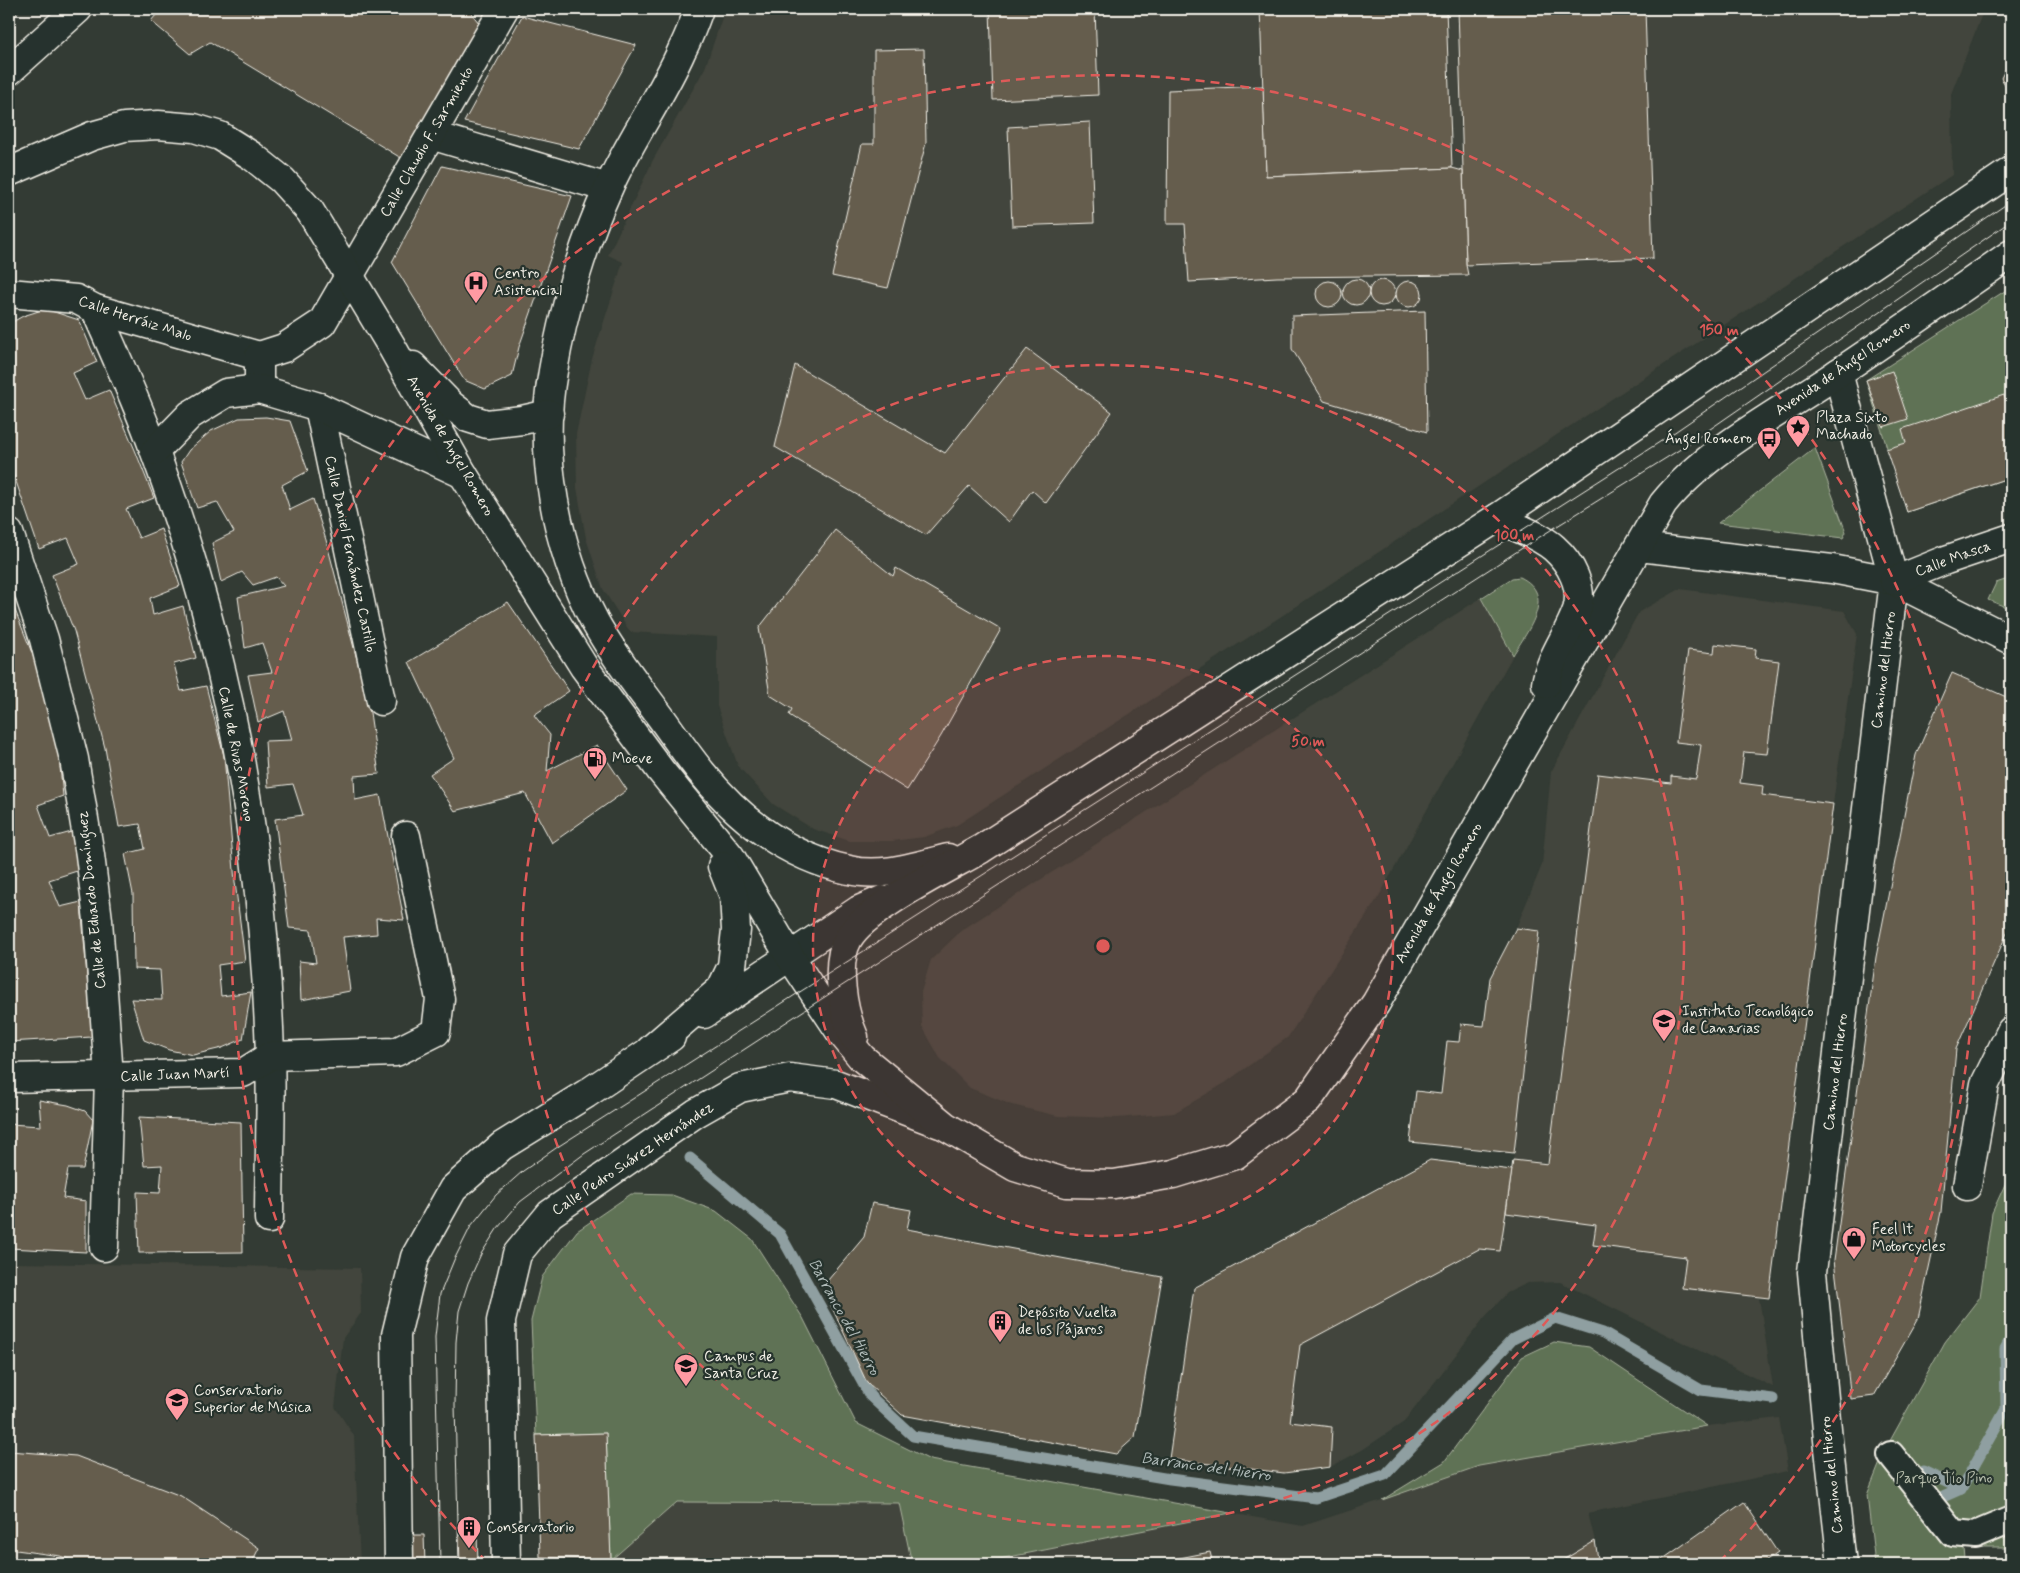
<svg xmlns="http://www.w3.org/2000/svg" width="2020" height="1573" font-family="Mynerve,sans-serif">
<rect width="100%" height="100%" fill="#333b34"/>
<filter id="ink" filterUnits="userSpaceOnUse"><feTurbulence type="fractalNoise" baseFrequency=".02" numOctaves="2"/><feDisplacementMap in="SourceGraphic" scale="10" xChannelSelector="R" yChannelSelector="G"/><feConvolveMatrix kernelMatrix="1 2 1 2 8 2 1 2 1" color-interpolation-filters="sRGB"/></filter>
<g filter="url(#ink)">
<!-- built -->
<g fill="#42453c">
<path d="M725,9h1259l-33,85 1,81 -675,444 -320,206 -33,12 -32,4h-42l-37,-12 -40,-25 -35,-38 -21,-60v-69l-87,-5 -27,-43 -17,-51 -9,-50 -1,-54 16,-75 31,-97 -15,-7 45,-95 52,-92z"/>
<path d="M1680,589l164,22 13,23 -24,170 -64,494h-10l14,89 -213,-105 -32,1 -21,10 -23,25 -80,104 -42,28 -32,17 -46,6 -115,-14 25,-171 236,-128 82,10 27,-239 -23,-3 26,-63 9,-93 88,-160z"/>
<path d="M1481,598l32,57 -134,241 -91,141 -63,46 -51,30 -57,5 -59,-2 -46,-11 -42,-17 -30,-30 -18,-32 -1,-34 10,-32 31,-30z"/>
<path d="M631,1194l41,1 44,16 36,28 51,79 53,105 74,37 373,66 79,-26 62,-38 78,-105 32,-15 35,5 118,79 72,-8 9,53 -200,42 7,28 -39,23h-1016l-9,-243 11,-44 35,-46z"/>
<path d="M9,1263l351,5 1,45 -18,25 -8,69 19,29 6,128h-351z"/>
</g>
<!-- green -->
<g fill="#5f7255" stroke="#aab29e">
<path d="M2011,287v190l-104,35 -41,-132z"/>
<path d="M1815,448l31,84 -3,6 -125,-15z"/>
<path d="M1520,577c37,18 8,53 -7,78l-32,-57 31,-20z"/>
<path d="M2011,578v31l-23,-9 8,-17z"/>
<path d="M2011,1171v377h-47l1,12 46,1v3h-84l-21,-2v2h-31l-8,-69 19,-47 59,-106 35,-45 12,-84z"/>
<path d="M631,1194l41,1 44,16 36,28 51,79 53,105 74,37 301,53 -257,51h-62l-13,-61 -222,-1 -66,58 -5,-127 -70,2 -5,-114 11,-44 35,-46z"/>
<path d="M1554,1342l35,5 118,79 -228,40 -97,34 62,-38 78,-105z"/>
</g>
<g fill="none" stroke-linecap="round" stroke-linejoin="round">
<!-- stream -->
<g stroke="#8f9fa1" stroke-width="11">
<path d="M690,1158l90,76 90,162 43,40 257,43 146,19 69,-23 128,-136 42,-21 48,15 98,57 72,9"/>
<path d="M1923,1471l38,18"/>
<path d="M1961,1489l45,-80 -1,-60 6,-11"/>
<path d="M1943,1497l18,-8"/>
</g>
</g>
<!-- building -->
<g fill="#655d4e" stroke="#f4f1e8">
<path d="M9,9h12l-12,10z"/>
<path d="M161,9h307l11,14 -78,135 -191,-116 -20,12 -39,-33z"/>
<path d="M990,9h105l3,86 -105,5z"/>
<path d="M1260,9h186l6,159 -186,8z"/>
<path d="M1458,9h187l8,249 -187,7z"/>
<path d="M522,16l114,29 -57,104 -115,-27z"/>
<path d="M924,49l2,94 -38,145 -56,-12 30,-132h12v-94z"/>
<path d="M2011,58v36l-10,-16z"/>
<path d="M1263,86l3,90 186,-8 11,3 3,94 2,10 -191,2 -88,5 -4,-58h-18l1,-134z"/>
<path d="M1090,122l4,101 -82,3 -4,-99z"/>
<path d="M442,166l130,30 -53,151 -7,29 -27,13 -21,-9 -72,-118z"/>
<circle cx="1356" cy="292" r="13"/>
<circle cx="1382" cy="293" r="13"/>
<circle cx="1329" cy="294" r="13"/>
<circle cx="1409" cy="294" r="13"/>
<path d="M45,309l34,11 18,42 -24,11 12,27 24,-10 26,60 19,48 -28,11 13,29 22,-9 19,57 -30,12 3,17 30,-9 13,52 -22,6 7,27 25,-5 18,70 11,126 10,79 -27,4 3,31 30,-4 -8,47 -21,9 -29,7 -24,-5 -25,-10 -13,-41 31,1 -2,-30 -26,-1 -1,-75 -8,-40 20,-5 -5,-25 -21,3 -14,-79 -31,-117 -22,-56 27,-11 -11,-26 -29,11 -30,-88v-137l14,-8z"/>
<path d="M1425,311l2,121 -103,-31 -32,-52v-33z"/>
<path d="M1027,349l85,63 -66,91 -14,-13 -23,32 -40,-36 -43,49 -151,-88 20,-82 150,88z"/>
<path d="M1892,371l16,48 -25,8 -17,-47z"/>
<path d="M2004,395l7,22v60l-104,35 -21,-63 20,-6 -4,-14z"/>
<path d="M266,417l24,4 18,50 -26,14 8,25 23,-11 13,41 43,166 10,68 -25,2 1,24 25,-5 24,125 -28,-2 1,16 -34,3 7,54 -49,9 -2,-39 17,2 -5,-33 -22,-2 -14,-109 28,-4 -10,-31 -25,3 -3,-46 27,-1 -8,-29 -26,11 -10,-47 24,-3 -10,-29 -17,5 -7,-51 46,-11 -8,-9 -23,8 -11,-13 -21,10 -9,-39 22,-11 -17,-30 -20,6 -16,-46 8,-12 22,-19 28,-13z"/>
<path d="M835,530l58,46 3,-8 105,61 -60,107 -34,54 -118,-75 3,-6 -22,-14 -11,-67z"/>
<path d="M508,602l61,89 -35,24 16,20 -3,36 50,-26 30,45 -75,53 -27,-50 -70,18 -25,-37 24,-16 -45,-96z"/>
<path d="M13,605l23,58 22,84 5,49 -25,9 12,33 25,-7 5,39 -31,10 11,27 21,-5 11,135 -83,5v-435z"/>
<path d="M1715,644l41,5 -1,9 24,3 -12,93 -23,-2 -4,31 23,3 -1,9 71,9 -64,494 -87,-10 4,-31 -93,-12 3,-20 -90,-12 7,-53 35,4 50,-390 73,9v-7l25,3 5,-34 -25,-3 12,-92 26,3z"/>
<path d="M1952,673l59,26v225l-55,125 -15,163 -23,107 -44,77 -23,3 -17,-139 42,-303 40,-202z"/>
<path d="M1516,928l23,3 -25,222 -104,-11 6,-51 25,3 6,-53 12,1 2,-18 23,2 6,-48z"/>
<path d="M39,1100l29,5 17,6 8,9 -10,49h-15l-5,29 23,3v51l-77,-4v-124l32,2z"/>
<path d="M139,1117l102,5 2,130 -104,1 -2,-61 23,1 2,-28 -18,1z"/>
<path d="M1430,1160l82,10 -12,81 -21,-2 -179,96 -10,77 42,5 -2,40 -46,6 -115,-14 25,-171z"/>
<path d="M872,1203l39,7 -4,19 255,48 -27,160 -19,17 -214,-39 -35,-32 -37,-80 -2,-23 36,-43z"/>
<path d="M606,1433l5,127 -71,-3 -4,-122z"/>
<path d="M9,1451l67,5 105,40 78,52 -8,16h-169l-22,-8 -51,-7z"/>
<path d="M1744,1502l34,51 -16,11h-106z"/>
<path d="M477,1533l1,31h-18l-1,-30z"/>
<path d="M410,1535h14l1,29h-15z"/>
<path d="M1595,1541l4,23h-35l-1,-4z"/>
<path d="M1210,1552l3,12h-64z"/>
<path d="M871,1559l1,5h-27z"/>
</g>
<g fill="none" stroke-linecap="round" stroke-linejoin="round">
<defs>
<path id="pedestrian" d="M1891,1455l62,78 22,2 36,-15"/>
<g id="minor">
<path d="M431,135l177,53"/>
<path d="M9,293l67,6 19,10 164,47"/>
<path d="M95,309c21,47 43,95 60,143 48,130 83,268 100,406 8,65 13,131 15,197 2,54 -1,110 -1,164"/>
<path d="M1838,373l56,208 -82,691 16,168 14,124"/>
<path d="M259,389v-33l25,-8 38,-25 182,-314"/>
<path d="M319,407l62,294"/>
<path d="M155,451l35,-36 36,-22 33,-4 60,18 144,67"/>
<path d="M9,533l35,106 30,120 16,96 8,65 11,157 -5,170"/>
<path d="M1639,547l193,22 62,12 117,59"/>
<path d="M1894,581l52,-21 65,-22"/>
<path d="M9,1078l234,-5 27,-17 126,-4 40,-20 4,-33 -34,-163"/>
<path d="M1967,1186l18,-102 26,-53"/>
</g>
<g id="tertiary">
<path d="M704,1014l155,-104 23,-10"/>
<path d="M399,1564l-3,-229 19,-78 38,-68 49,-43 84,-52 85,-57"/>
<path d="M506,1564l-5,-243 16,-67 33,-40 146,-101 44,-25 50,-10 46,6 104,40"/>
</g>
<g id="secondary">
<path d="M699,9c-5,14 -10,28 -17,41 -21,48 -53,91 -74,139 -25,55 -45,122 -55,182 -15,82 3,178 42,251 20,36 46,68 70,101 12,17 24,34 37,50 38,47 87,84 147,97 33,8 66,-4 99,-12"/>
<path d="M9,71l69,-62"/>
<path d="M9,172l83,-36 32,-9 34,-2 36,3 26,8 32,20 30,24 28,31 40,66 42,70 71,127 121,193 77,104 69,85 59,99 50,75 23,28 83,68 70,41 52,16 47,1 59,-10 62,-19 73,-55 68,-97 287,-499c40,-50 106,-86 160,-121 63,-42 126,-86 188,-129"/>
<path d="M413,366l38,39 17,13 19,6 35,-4 27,-6"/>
<path d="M1497,518c18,9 42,17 57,30 17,15 30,40 23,62 -9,26 -27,47 -31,74"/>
<path d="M854,1037c-11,-25 -20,-73 -6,-98 16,-30 100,-71 133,-90l516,-331 514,-347"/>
<path d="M650,1050l71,-61 11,-23 4,-36 -2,-34 -12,-30"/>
</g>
</defs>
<!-- pedestrian casing -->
<use href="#pedestrian" stroke="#f4f1e8" stroke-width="30"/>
<!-- minor casing -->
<use href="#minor" stroke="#f4f1e8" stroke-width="31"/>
<!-- tertiary casing -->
<use href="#tertiary" stroke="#f4f1e8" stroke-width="31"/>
<!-- secondary casing -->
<use href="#secondary" stroke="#f4f1e8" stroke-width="31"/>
<!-- pedestrian -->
<use href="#pedestrian" stroke="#26332d" stroke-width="26"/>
<!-- minor -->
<use href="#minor" stroke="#26332d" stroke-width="28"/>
<!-- tertiary -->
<use href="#tertiary" stroke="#26332d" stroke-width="28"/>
<!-- secondary -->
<use href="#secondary" stroke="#26332d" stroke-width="28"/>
<!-- tram -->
<g stroke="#f4f1e8" stroke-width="1">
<path d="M440,1564l-5,-227 5,-43 14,-34 17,-34 25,-31 27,-24 36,-25 1107,-708 345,-237"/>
<path d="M459,1564l-4,-159 1,-63 3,-31 9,-28 13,-29 16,-25 23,-27 64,-48 236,-154 718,-462 149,-93 324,-224"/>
</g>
</g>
</g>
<!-- distance rings -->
<circle cx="1103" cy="946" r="290" fill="#de5a58" fill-opacity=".12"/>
<g fill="none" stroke="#de5a58" stroke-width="2.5" stroke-dasharray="9 6">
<circle cx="1103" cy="946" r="290"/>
<circle cx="1103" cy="946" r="581"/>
<path d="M487 1562A871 871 0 1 1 1719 1562"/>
</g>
<!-- icons -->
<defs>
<symbol id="hospital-pin" viewBox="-11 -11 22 30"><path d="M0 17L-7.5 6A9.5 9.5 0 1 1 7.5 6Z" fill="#ff9aa2" stroke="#26332d"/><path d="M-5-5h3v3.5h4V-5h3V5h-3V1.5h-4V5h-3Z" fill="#111"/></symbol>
<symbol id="sight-pin" viewBox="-11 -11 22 30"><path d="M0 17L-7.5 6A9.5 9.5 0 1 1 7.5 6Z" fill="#ff9aa2" stroke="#26332d"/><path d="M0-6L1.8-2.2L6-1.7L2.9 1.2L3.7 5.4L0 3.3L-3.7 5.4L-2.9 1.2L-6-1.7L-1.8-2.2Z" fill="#111"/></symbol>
<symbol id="bus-pin" viewBox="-11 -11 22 30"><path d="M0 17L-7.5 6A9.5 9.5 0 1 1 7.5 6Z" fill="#ff9aa2" stroke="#26332d"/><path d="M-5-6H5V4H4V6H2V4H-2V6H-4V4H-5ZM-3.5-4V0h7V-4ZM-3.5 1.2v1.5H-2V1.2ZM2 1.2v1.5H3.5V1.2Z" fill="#111"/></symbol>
<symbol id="fuel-pin" viewBox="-11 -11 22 30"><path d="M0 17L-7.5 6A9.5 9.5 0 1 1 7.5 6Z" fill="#ff9aa2" stroke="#26332d"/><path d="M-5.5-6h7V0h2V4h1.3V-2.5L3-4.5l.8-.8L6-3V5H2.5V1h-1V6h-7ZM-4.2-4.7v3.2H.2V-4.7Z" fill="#111"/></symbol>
<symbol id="university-pin" viewBox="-11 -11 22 30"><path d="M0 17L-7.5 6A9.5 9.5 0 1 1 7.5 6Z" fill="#ff9aa2" stroke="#26332d"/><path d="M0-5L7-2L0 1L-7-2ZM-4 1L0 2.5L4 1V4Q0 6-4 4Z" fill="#111"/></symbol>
<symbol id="shop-pin" viewBox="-11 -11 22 30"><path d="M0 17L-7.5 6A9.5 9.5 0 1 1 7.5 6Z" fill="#ff9aa2" stroke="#26332d"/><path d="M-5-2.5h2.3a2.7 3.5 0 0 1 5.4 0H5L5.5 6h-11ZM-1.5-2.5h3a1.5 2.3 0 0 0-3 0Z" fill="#111"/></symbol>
<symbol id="building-pin" viewBox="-11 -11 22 30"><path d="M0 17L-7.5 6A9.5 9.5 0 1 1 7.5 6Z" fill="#ff9aa2" stroke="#26332d"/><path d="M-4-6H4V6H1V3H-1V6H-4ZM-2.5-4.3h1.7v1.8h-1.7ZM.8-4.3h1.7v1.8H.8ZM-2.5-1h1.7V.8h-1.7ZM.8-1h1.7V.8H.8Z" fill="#111"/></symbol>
</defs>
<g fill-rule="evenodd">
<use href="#hospital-pin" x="462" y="269" width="28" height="38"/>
<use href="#sight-pin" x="1784" y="413" width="28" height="38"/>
<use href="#bus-pin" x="1755" y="425" width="28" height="38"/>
<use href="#fuel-pin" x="581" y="745" width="28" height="38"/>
<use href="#university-pin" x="1650" y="1007" width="28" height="38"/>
<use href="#shop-pin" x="1840" y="1225" width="28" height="38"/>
<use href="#building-pin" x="986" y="1308" width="28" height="38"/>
<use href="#university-pin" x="672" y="1352" width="28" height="38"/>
<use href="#university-pin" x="163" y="1386" width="28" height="38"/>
<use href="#building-pin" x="455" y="1514" width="28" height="38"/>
</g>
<g text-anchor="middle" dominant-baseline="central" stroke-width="4.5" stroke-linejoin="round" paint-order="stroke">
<!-- street labels -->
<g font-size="15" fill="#f4f1e8" stroke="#26332d">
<text transform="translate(427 142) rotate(-60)">Calle Claudio F. Sarmiento</text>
<text transform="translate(135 319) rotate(18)">Calle Herráiz Malo</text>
<text transform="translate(1843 368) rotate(-34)">Avenida de Ángel Romero</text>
<text transform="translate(450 446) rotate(60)">Avenida de Ángel Romero</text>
<text transform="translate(350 554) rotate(78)">Calle Daniel Fernández Castillo</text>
<text transform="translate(1953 559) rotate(-20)">Calle Masca</text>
<text transform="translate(1884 670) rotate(-83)">Camino del Hierro</text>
<text transform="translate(236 754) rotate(79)">Calle de Rivas Moreno</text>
<text transform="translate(1439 893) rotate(-60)">Avenida de Ángel Romero</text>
<text transform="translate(92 900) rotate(-96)">Calle de Eduardo Domínguez</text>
<text transform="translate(1836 1072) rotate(-83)">Camino del Hierro</text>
<text transform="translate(175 1075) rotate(-2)">Calle Juan Martí</text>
<text transform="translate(633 1159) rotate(-34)">Calle Pedro Suárez Hernández</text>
<text transform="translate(1832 1475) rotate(-96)">Camino del Hierro</text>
</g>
<!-- poi labels -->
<g font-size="15" fill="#f4f1e8" stroke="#26332d" text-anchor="start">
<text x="494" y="274">Centro<tspan x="494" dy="17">Asistencial</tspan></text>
<text x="1816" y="418">Plaza Sixto<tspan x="1816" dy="17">Machado</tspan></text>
<text x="1752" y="439" text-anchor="end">Ángel Romero</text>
<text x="612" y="759">Moeve</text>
<text x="1682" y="1012">Instituto Tecnológico<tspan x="1682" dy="17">de Canarias</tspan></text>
<text x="1872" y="1230">Feel It<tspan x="1872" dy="17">Motorcycles</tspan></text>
<text x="1018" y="1313">Depósito Vuelta<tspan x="1018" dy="17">de los Pájaros</tspan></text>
<text x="704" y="1357">Campus de<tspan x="704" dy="17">Santa Cruz</tspan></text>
<text x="194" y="1391">Conservatorio<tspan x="194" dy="17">Superior de Música</tspan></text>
<text x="486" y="1528">Conservatorio</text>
</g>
<!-- park labels -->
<g font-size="15" fill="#b8bead" stroke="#26332d">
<text x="1944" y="1479">Parque Tío Pino</text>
</g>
<!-- water labels -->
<g font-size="16" font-style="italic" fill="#b0bbb9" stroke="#26332d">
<text transform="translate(844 1317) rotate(61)">Barranco del Hierro</text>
<text transform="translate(1206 1467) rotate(8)">Barranco del Hierro</text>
</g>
</g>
<circle cx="1103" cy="946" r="8" fill="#de5a58" stroke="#26332d" stroke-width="2.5"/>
<g font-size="15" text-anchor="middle" font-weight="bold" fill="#de5a58" stroke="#26332d" stroke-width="4.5" stroke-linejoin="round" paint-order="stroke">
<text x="1719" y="335">150 m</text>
<text x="1514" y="540">100 m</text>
<text x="1308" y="746">50 m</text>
</g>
<!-- margin -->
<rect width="2020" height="1573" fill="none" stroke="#26332d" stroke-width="30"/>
<rect x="15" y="15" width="1990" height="1543" fill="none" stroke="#f4f1e8" stroke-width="2" filter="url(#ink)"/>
</svg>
